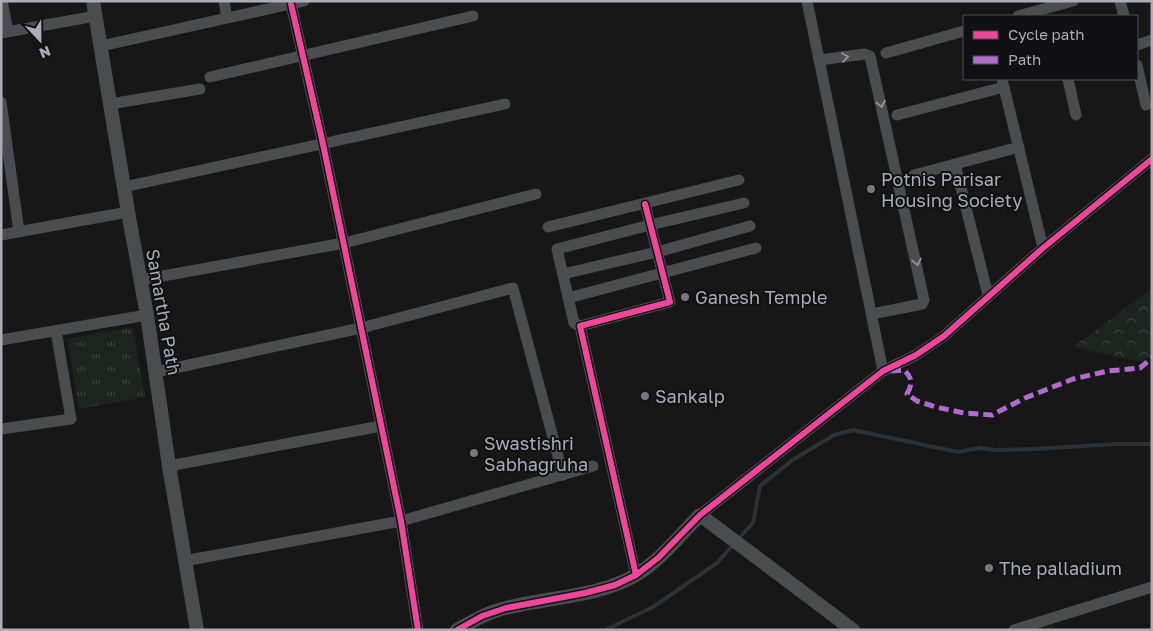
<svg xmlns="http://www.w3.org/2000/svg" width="1153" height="631" font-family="'Golos Text',sans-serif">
<defs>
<pattern id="forest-crowns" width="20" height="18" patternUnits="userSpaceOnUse" patternTransform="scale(1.25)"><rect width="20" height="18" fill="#1d241e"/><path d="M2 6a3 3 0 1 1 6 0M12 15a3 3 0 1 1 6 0" fill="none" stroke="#3b413d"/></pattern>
<pattern id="park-tufts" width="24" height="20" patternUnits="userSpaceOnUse" patternTransform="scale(1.25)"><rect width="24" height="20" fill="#1d241e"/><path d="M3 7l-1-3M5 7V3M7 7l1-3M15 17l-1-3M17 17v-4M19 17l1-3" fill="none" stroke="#3b413d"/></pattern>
</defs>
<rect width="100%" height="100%" fill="#171717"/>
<!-- forest -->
<path fill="url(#forest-crowns)" d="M1152,288v66l-10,8 -69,-15z"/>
<!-- park -->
<path fill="url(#park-tufts)" d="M133,327l12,70 -66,12 -12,-70z"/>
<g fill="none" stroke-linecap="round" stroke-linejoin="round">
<!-- stream -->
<g stroke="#2a3239" stroke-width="4">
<path d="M738,539l15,-16 7,-37 34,-27 40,-24 19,-5 105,22 21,-4 16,2 40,-1 81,-5h36"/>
<path d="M605,630l48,-23 64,-44 17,-19"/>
</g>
<!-- minor -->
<g stroke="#4b4c50" stroke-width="11">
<path d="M2,1l6,30"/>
<path d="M224,1l3,17"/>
<path d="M807,1l76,370"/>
<path d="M1120,1l4,15"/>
<path d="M291,4l32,140 78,377 17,109"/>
<path d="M1018,16l55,-15"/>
<path d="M1,33l95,-17"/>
<path d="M1137,45l15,-5"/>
<path d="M101,46l203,-45"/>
<path d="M886,53l78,-22"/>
<path d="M819,60l46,-6 5,2 54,244 -2,4 -50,10"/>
<path d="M1137,65l9,40"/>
<path d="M210,77l263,-61"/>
<path d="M1002,79l41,169"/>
<path d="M1068,79l8,36"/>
<path d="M1,102l18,130"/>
<path d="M110,104l90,-15"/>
<path d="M897,115l107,-28"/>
<path d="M955,164l33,131"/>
<path d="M914,175l105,-28"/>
<path d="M124,187l381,-83"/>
<path d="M548,227l191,-47"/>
<path d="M1,235l127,-23"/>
<path d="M563,274l94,-22 93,-26"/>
<path d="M141,280l203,-37 192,-49"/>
<path d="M568,298l188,-50"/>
<path d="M580,326l-6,-3 -17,-74 93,-24 94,-22"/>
<path d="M1,340l146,-25"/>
<path d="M156,372l205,-44 152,-40 50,187"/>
<path d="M1,429l70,-10 -15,-88"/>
<path d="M169,466l212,-40"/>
<path d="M700,515l183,-144 33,-16 28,-19 99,-88 109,-89"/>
<path d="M184,561l217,-40 192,-55"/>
<path d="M636,575l-56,-249 90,-24 -25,-98"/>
<path d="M1014,630l138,-43"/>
</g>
<!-- tertiary -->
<g stroke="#4b4c50" stroke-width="14">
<path d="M93,1l35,211 19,103 22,151 28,164"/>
<path d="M457,630c16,-9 31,-18 49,-22 41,-11 93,-11 130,-33 24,-14 44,-40 64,-60l153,115"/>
</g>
<!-- quiet -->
<path stroke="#b06ccc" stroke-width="5" stroke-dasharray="10 5" stroke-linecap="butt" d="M891,371l13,-1c8,7 9,14 3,24l10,7 19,6 28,6 28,2 33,-17 48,-19 35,-8 32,-3 12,-10"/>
<defs>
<g id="cycleway">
<path d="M291,4l32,140 78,377 17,109"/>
<path d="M636,575l-56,-249 90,-24 -25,-98"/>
<path d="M457,630l25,-14 24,-8 79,-15 30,-8 21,-10 22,-17 42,-43 183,-144 33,-16 28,-19 99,-88 109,-89"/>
</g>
</defs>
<!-- cycleway casing -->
<use href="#cycleway" stroke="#111113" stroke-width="9"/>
<!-- cycleway -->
<use href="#cycleway" stroke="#ed469a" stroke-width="6"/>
</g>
<!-- one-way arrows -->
<defs><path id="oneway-chevron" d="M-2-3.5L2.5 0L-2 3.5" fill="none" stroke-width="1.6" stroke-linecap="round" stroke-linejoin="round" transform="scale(1.25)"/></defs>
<g stroke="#8c9099">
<use href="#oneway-chevron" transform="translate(845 57) rotate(-9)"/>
<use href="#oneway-chevron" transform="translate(881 104) rotate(77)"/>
<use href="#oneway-chevron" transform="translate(917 262) rotate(78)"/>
</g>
<!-- markers -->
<g fill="#757880" stroke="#111113" stroke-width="2">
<circle cx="871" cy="189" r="5"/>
<circle cx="685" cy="297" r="5"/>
<circle cx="645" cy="396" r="5"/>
<circle cx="474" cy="453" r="5"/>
<circle cx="989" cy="568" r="5"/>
</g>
<g text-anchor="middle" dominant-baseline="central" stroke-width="4" stroke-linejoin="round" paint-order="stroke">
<!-- poi labels -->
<g font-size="18" fill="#a8adb8" stroke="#111113" text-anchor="start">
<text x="881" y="179">Potnis Parisar<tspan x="881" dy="21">Housing Society</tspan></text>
<text x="695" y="297">Ganesh Temple</text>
<text x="655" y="396">Sankalp</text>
<text x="484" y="443">Swastishri<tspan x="484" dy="21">Sabhagruha</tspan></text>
<text x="999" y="568">The palladium</text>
</g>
<!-- street labels -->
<g font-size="18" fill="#a8adb8" stroke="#111113">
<text transform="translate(164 312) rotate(80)">Samartha Path</text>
</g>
</g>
<!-- border -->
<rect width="1153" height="631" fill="none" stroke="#a8adb8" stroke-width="5"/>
<!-- legend -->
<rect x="963" y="15" width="175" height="65" fill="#111113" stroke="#4d4f55"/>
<rect x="973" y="31" width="25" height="8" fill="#ed469a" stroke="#4d4f55"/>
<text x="1008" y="40" font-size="15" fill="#a8adb8">Cycle path</text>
<rect x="973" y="56" width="25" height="8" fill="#b06ccc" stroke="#4d4f55"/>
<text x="1008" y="65" font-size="15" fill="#a8adb8">Path</text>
<!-- north arrow -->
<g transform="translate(40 40) rotate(158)" stroke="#111113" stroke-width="4" paint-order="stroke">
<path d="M0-4L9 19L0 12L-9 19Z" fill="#a8adb8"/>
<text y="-8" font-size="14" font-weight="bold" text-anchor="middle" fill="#a8adb8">N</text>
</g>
</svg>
